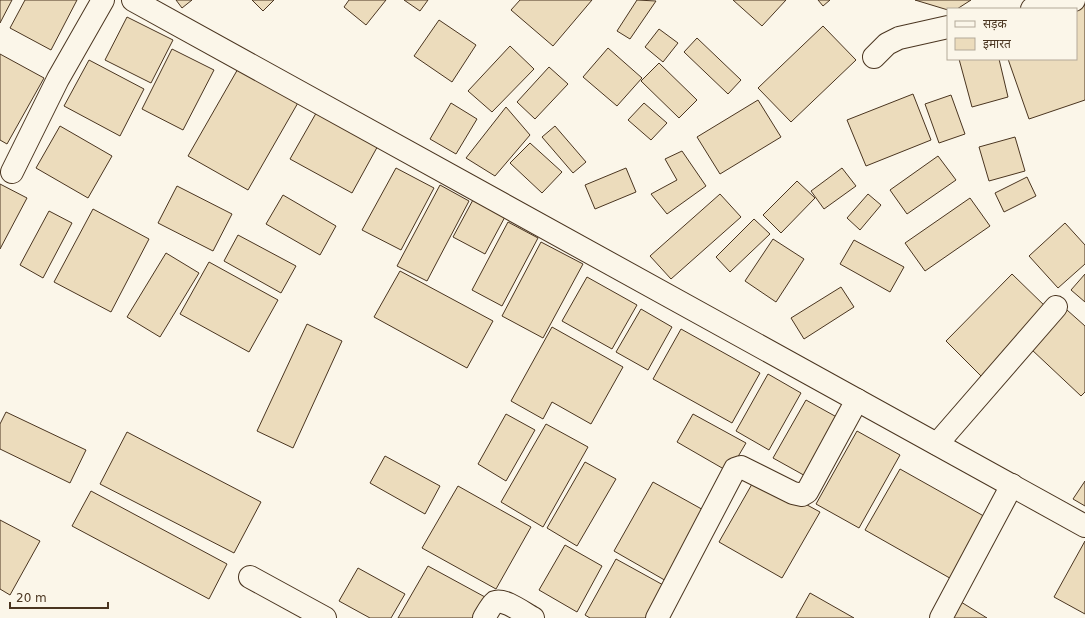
<svg xmlns="http://www.w3.org/2000/svg" width="1085" height="618" font-family="'DejaVu Sans','Noto Sans Devanagari',sans-serif">
<rect width="100%" height="100%" fill="#fbf6e9"/>
<!-- building -->
<g fill="#ecdcbc" stroke="#4a3520">
<path d="M0,0h12l-12,23z"/>
<path d="M25,0h52l-26,50 -41,-22z"/>
<path d="M176,0h16l-10,8z"/>
<path d="M252,0h22l-11,11z"/>
<path d="M349,0h37l-20,25 -22,-18z"/>
<path d="M404,0h24l-8,11z"/>
<path d="M520,0h72l-39,46 -42,-36z"/>
<path d="M637,0l19,1 -26,38 -13,-8z"/>
<path d="M733,0h53l-24,26z"/>
<path d="M818,0h12l-7,6z"/>
<path d="M915,0h56l-14,9 -9,1z"/>
<path d="M1085,5v95l-56,19 -21,-60h68v-50h-2z"/>
<path d="M127,17l46,23 -22,43 -46,-23z"/>
<path d="M439,20l37,25 -24,37 -38,-26z"/>
<path d="M823,26l33,34 -65,62 -33,-34z"/>
<path d="M659,29l19,14 -15,19 -18,-15z"/>
<path d="M697,38l44,42 -13,14 -44,-42z"/>
<path d="M510,46l24,23 -42,43 -24,-21z"/>
<path d="M608,48l34,30 -25,28 -34,-29z"/>
<path d="M172,49l42,21 -31,60 -41,-21z"/>
<path d="M0,54l44,24 -37,66 -7,-4z"/>
<path d="M959,59h40l9,38 -36,10z"/>
<path d="M89,60l55,29 -24,47 -56,-30z"/>
<path d="M659,63l38,37 -18,18 -38,-37z"/>
<path d="M239,67l60,34 -51,89 -60,-34z"/>
<path d="M549,67l19,17 -33,35 -18,-17z"/>
<path d="M913,94l18,46 -65,26 -19,-46z"/>
<path d="M951,95l14,39 -26,9 -14,-39z"/>
<path d="M758,100l23,37 -61,37 -23,-37z"/>
<path d="M451,103l26,16 -21,35 -26,-15z"/>
<path d="M644,103l23,20 -16,17 -23,-20z"/>
<path d="M506,107l24,28 -35,41 -29,-18z"/>
<path d="M319,108l61,34 -28,51 -62,-34z"/>
<path d="M60,126l52,30 -24,42 -52,-30z"/>
<path d="M555,126l31,36 -13,11 -31,-36z"/>
<path d="M1015,137l10,34 -36,10 -10,-34z"/>
<path d="M530,143l32,29 -20,21 -32,-30z"/>
<path d="M682,151l24,35 -39,28 -16,-20 26,-14 -12,-21z"/>
<path d="M938,156l18,24 -49,34 -17,-24z"/>
<path d="M396,168l38,20 -33,62 -39,-20z"/>
<path d="M626,168l10,24 -41,17 -10,-24z"/>
<path d="M842,168l14,18 -32,23 -13,-18z"/>
<path d="M1027,177l9,19 -32,16 -9,-19z"/>
<path d="M797,181l18,17 -34,35 -18,-18z"/>
<path d="M0,184l27,14 -27,51z"/>
<path d="M440,185l29,16 -42,80 -30,-15z"/>
<path d="M177,186l55,28 -19,37 -55,-28z"/>
<path d="M720,194l21,23 -70,62 -21,-23z"/>
<path d="M868,194l13,11 -21,25 -13,-12z"/>
<path d="M283,195l53,31 -16,29 -54,-31z"/>
<path d="M474,198l32,17 -21,39 -32,-17z"/>
<path d="M970,198l20,28 -65,45 -20,-28z"/>
<path d="M93,209l56,30 -38,73 -57,-30z"/>
<path d="M49,211l23,12 -29,55 -23,-13z"/>
<path d="M754,219l16,15 -40,38 -14,-15z"/>
<path d="M508,222l30,16 -36,68 -30,-16z"/>
<path d="M1065,223l20,22v19l-27,24 -29,-32z"/>
<path d="M238,235l58,31 -15,27 -57,-32z"/>
<path d="M773,239l31,20 -28,43 -31,-21z"/>
<path d="M854,240l50,27 -14,25 -50,-28z"/>
<path d="M541,242l42,22 -40,74 -41,-22z"/>
<path d="M166,253l33,20 -39,64 -33,-20z"/>
<path d="M209,262l69,38 -29,52 -69,-38z"/>
<path d="M400,271l93,50 -26,47 -93,-51z"/>
<path d="M1012,274l36,35 -66,68 -36,-36z"/>
<path d="M1085,274v28l-14,-12z"/>
<path d="M587,277l50,28 -25,44 -50,-28z"/>
<path d="M841,287l13,20 -50,32 -13,-21z"/>
<path d="M641,309l31,18 -24,43 -32,-18z"/>
<path d="M1067,310l18,16v66l-4,4 -50,-47z"/>
<path d="M307,324l35,17 -49,107 -36,-17z"/>
<path d="M552,327l71,40 -32,57 -39,-22 -9,17 -32,-18z"/>
<path d="M681,329l79,44 -28,50 -79,-44z"/>
<path d="M768,374l33,19 -32,57 -33,-19z"/>
<path d="M806,400l36,20 -33,58 -36,-20z"/>
<path d="M6,412l80,38 -16,33 -70,-34v-25z"/>
<path d="M506,414l29,16 -29,51 -28,-17z"/>
<path d="M693,414l53,29 -17,29 -52,-30z"/>
<path d="M546,424l42,23 -45,80 -42,-25z"/>
<path d="M857,431l43,24 -41,73 -43,-24z"/>
<path d="M127,432l134,70 -27,51 -134,-69z"/>
<path d="M385,456l55,30 -15,28 -55,-31z"/>
<path d="M585,462l31,17 -39,67 -30,-18z"/>
<path d="M900,469l89,50 -34,62 -90,-51z"/>
<path d="M756,477l64,35 -38,66 -63,-36z"/>
<path d="M1085,481v25l-12,-7z"/>
<path d="M653,482l54,30 -39,70 -54,-31z"/>
<path d="M458,486l73,41 -35,62 -74,-41z"/>
<path d="M91,491l136,73 -18,35 -137,-73z"/>
<path d="M0,520l40,21 -30,54 -10,-6z"/>
<path d="M1085,541v73l-31,-17z"/>
<path d="M565,545l37,21 -25,46 -38,-22z"/>
<path d="M616,559l49,27 -18,32h-57l-5,-3z"/>
<path d="M428,566l57,31 -12,21h-75z"/>
<path d="M358,568l47,26 -14,24h-21l-31,-17z"/>
<path d="M810,593l44,25h-58z"/>
<path d="M961,602l26,16h-35z"/>
</g>
<g fill="none" stroke-linecap="round" stroke-linejoin="round">
<defs>
<g id="minor">
<path d="M133,0l952,526"/>
<path d="M1032,9l42,-9"/>
<path d="M874,57l13,-13 12,-6 49,-11"/>
<path d="M12,172l46,-93 45,-79"/>
<path d="M937,444l119,-137"/>
<path d="M250,577l75,41"/>
<path d="M484,618c3,-5 7,-13 11,-16 9,-4 30,12 38,16"/>
<path d="M657,618l78,-149 6,-2 52,26 9,2 5,-3 50,-92"/>
<path d="M941,618l71,-133"/>
</g>
</defs>
<!-- minor casing -->
<use href="#minor" stroke="#4a3520" stroke-width="24"/>
<!-- minor -->
<use href="#minor" stroke="#fbf6e9" stroke-width="22"/>
</g>
<!-- legend -->
<rect x="947" y="8" width="130" height="52" fill="#fbf6e9" stroke="#b4a999"/>
<rect x="955" y="21" width="20" height="6" fill="#fbf6e9" stroke="#b4a999"/>
<text x="983" y="28" font-size="12" fill="#4a3520">सड़क</text>
<rect x="955" y="38" width="20" height="12" fill="#ecdcbc" stroke="#b4a999"/>
<text x="983" y="48" font-size="12" fill="#4a3520">इमारत</text>
<!-- scale -->
<path d="M10 602v6h98v-6" fill="none" stroke="#4a3520" stroke-width="2"/>
<text x="16" y="602" font-size="12" fill="#4a3520" stroke="#fbf6e9" stroke-width="3" paint-order="stroke">20 m</text>
</svg>
